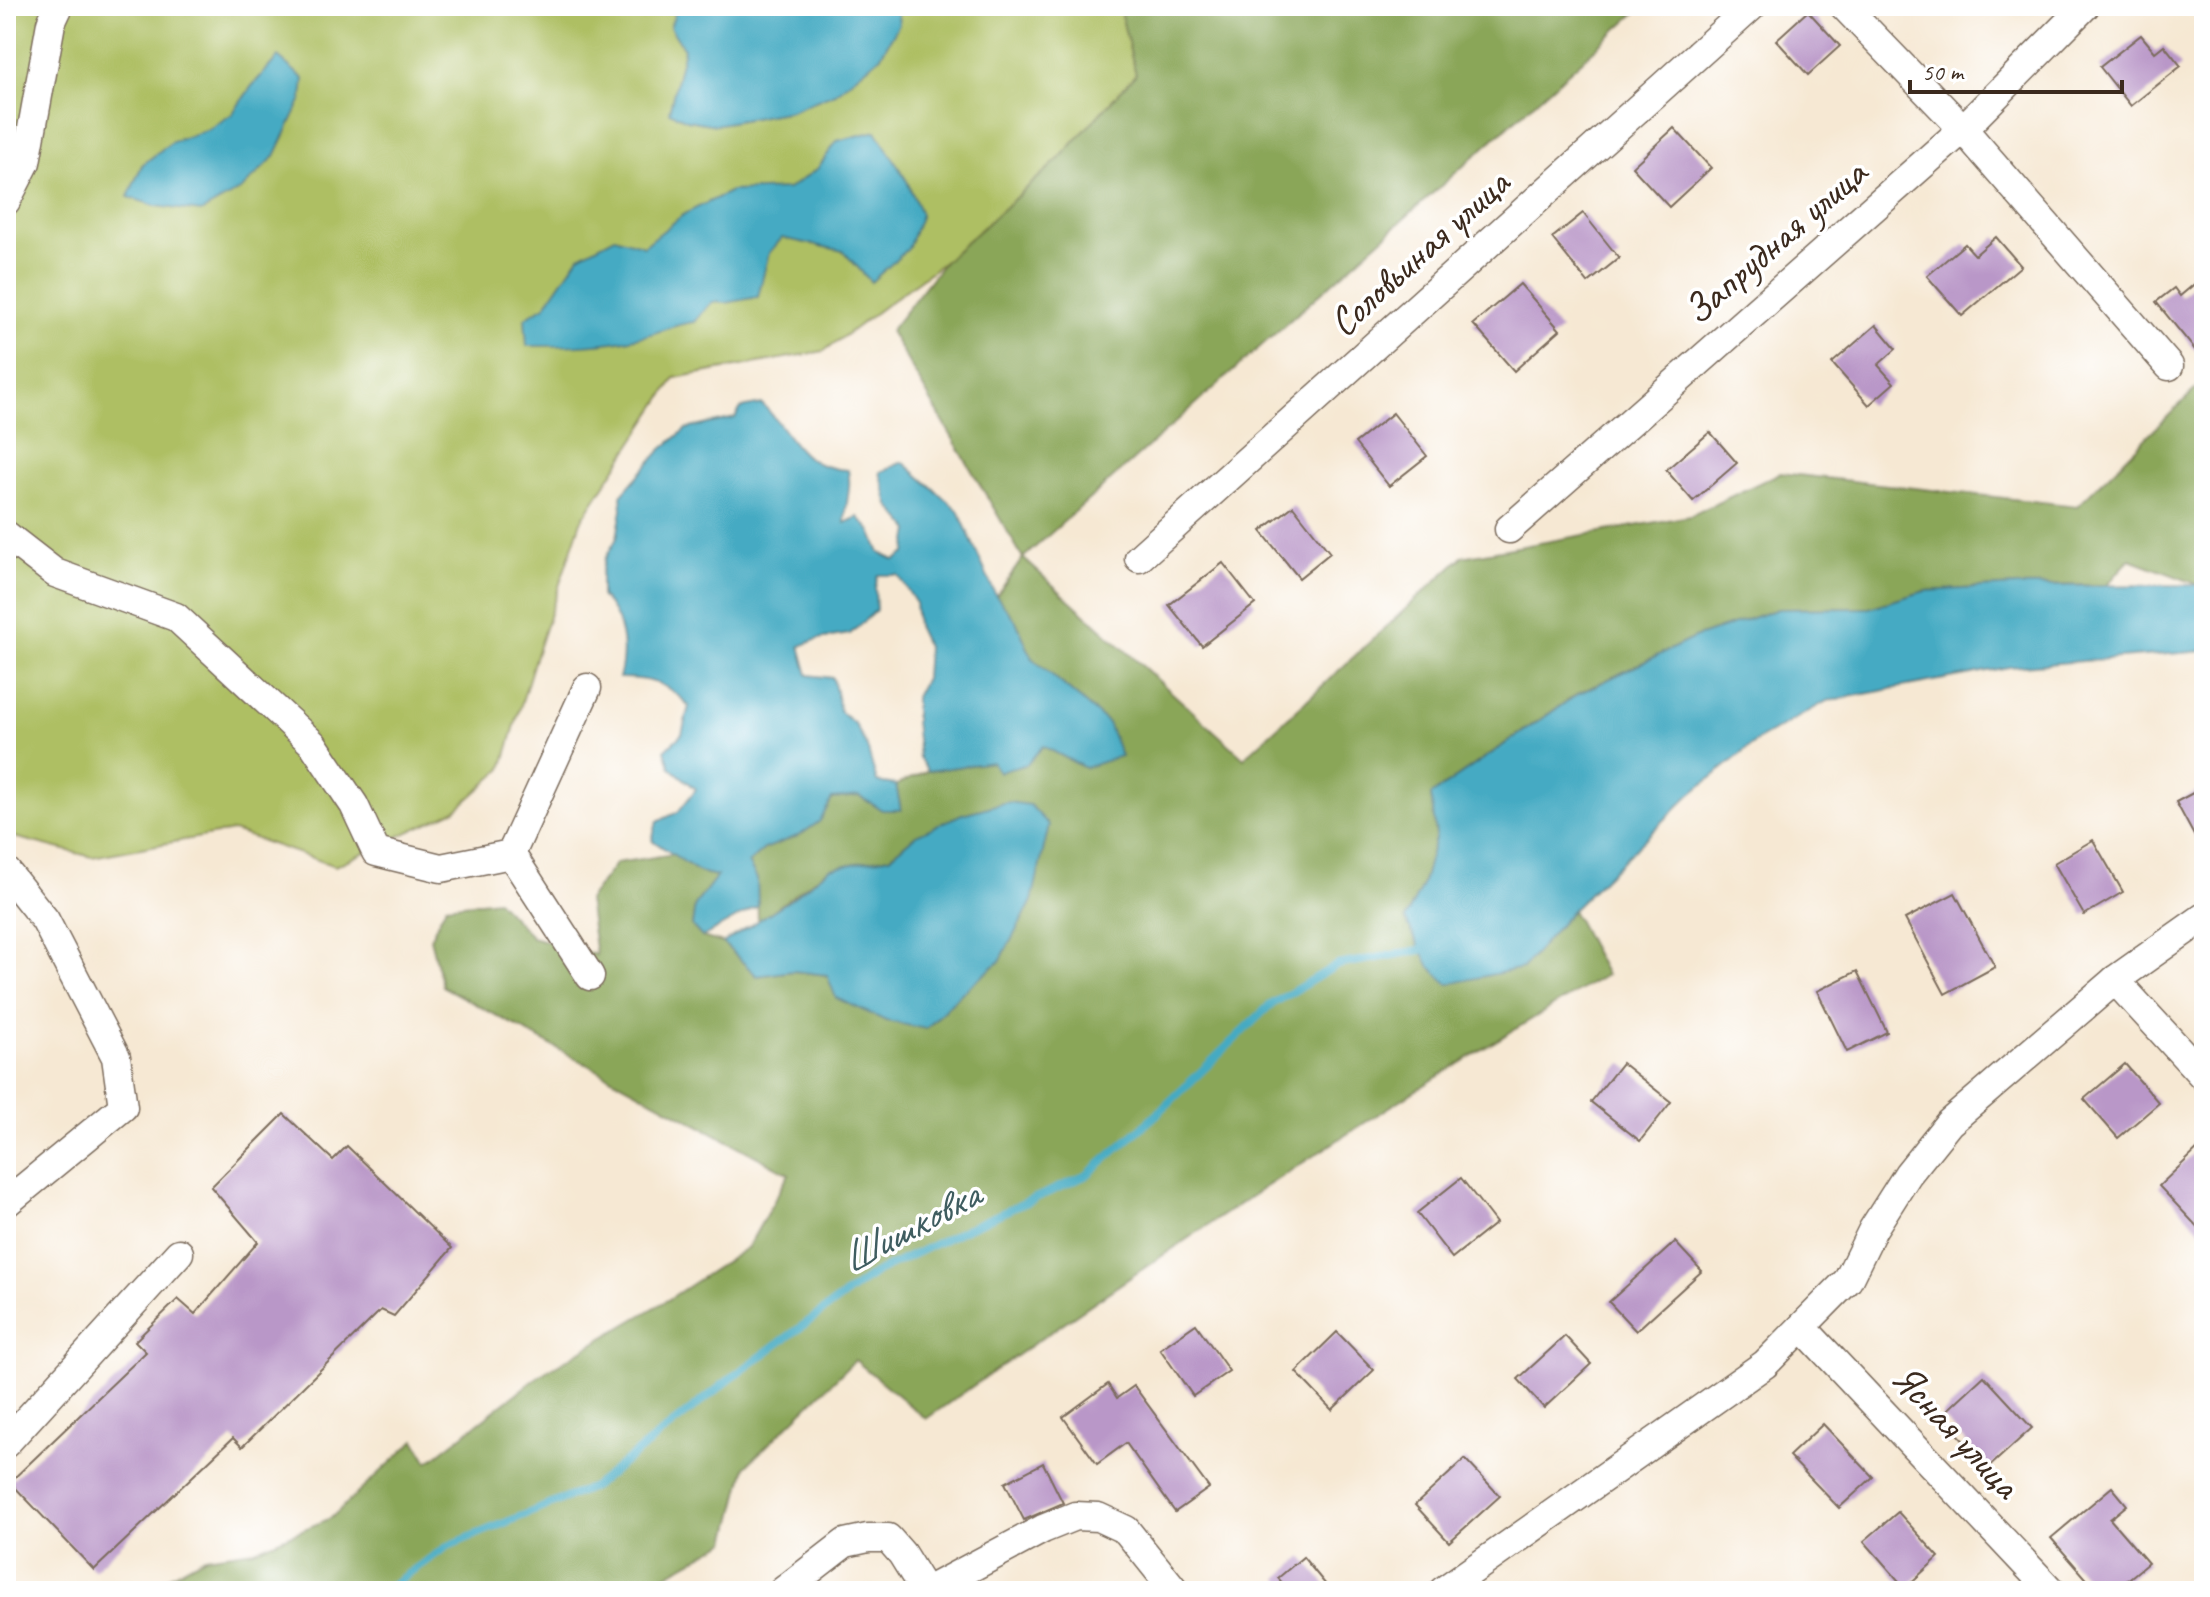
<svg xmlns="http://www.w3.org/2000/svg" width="2210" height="1597" font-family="Caveat,sans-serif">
<rect width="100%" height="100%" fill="#fff"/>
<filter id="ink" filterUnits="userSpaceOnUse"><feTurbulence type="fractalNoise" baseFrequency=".0125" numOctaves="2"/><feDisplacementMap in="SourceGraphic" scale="16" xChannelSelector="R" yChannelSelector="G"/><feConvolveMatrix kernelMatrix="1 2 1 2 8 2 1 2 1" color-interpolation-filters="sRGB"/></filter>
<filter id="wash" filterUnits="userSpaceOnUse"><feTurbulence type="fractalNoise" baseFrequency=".006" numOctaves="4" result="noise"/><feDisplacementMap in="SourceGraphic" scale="32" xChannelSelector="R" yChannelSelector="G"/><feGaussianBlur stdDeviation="1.8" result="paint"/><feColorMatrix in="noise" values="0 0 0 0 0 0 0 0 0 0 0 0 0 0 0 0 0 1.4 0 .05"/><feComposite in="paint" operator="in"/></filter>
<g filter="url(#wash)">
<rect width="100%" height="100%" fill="#f6e8d3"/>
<!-- green -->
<path fill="#aebf63" stroke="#747440" stroke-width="2" d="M6,6h1113l17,68 -77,85 -114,102 -121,90 -149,27 -94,143 -46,137 -33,111 -46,41 -121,56 -102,-35 -141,26 -86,-22z"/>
<!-- forest -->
<path fill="#8aa659" stroke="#62683c" stroke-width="2" d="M1119,6h524l-620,552 221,200 218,-201 228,-41 90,-43 297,33 127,-125v202l-5,2 -69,-26 -23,26 -89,1 -93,5 -56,17 -91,1 -84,29 -117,56 -146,101 5,40 -14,51 -17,33 118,49 49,-58 34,65c-234,137 -459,288 -680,444l-71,-59 -109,106 -19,75 -61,34 -60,16h-463l62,-34 49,-7 77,-32 84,-78 13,22 112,-87 129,-76 79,-52 41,-73 -347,-188 -12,-48 16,-32 51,-6 35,37 64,18 -8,-55 28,-37 58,-9 25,18 18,4 -22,29 -3,21 10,11 21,6 34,33 36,-5 34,4 99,54 32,-33 -42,-161 -26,22 -60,11 -72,54 -1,-43 -9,-16 16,-14 36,-14 19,-14 13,-22 27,-3 23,14 19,-1 -5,-24 32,-14 64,-9 35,2 16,-18 42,22 23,-45 -76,-65 -16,-37 -20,-25 27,-38 -133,-227 55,-70 114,-102 77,-85z"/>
<!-- water -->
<g fill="#44aac3" stroke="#406a70" stroke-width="2">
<path d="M678,6h219l2,18 -19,33 -45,36 -44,18 -76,14 -28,-5 -18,-8 15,-63 -14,-22z"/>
<path d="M278,57l26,22 -2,20 -27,57 -33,33 -41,23 -45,-6 -28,-9 14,-32 30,-23 37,-13 23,-15 20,-28z"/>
<path d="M876,131l31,50 14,33 -13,35 -37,33 -28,-31 -61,-13 -13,15 -11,44 -32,6 -14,-1 -18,20c-20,2 -35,11 -54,15 -38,9 -75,9 -113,9l-2,-28 20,-12 34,-50 36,-19 29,9 40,-32 47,-23 57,-2 29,-20 20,-28z"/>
<path d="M762,404c33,32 33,63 86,66 4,19 -3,33 -3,53l13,-6 13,14 9,22 15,7 11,-7 4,-23 -21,-25 -9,-33 23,-10 55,48 38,86 20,25 16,37 76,65 13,33 -36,12 -42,-22 -16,18 -28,8 -7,-10 -64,9 -9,-13 -4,-37v-24l10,-19 2,-31 -10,-21 -2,-24 -17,-27h-20l-3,13 1,22 -26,24 -32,5 -18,7 8,29 25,3 7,34 15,12 12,23 10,35 19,3 5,25h-19l-23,-14 -27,3 -12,22 -20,14 -36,14 -16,14 9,16 1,27 -56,31 -10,-11 3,-21 22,-29 -18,-4 -47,-32 5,-18 21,-10 18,-23 -25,-21 -6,-18 17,-16 7,-28c-21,-23 -39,-28 -70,-28 8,-30 4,-60 -18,-82v-21l4,-16 12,-21 5,-29 -1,-14 39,-44 26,-22 49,-11 6,-10z"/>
<path d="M2204,583v68l-195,16 -182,34 -69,39 -68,55 -118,115 -49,58 -75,16 -18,-17 -25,-48 17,-33 14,-51 -5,-40 147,-101 116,-56 84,-29 91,-1 56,-17 93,-5 181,-1z"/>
<path d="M1007,802l23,3 19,20 -17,76 -32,60 -42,35 -32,33 -40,-8 -50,-23 -9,-23 -34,-4 -36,5 -34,-33 67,-43 40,-32 60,-11 26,-22 46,-21z"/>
</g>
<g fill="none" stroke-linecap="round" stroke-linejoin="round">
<!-- stream -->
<path stroke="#44aac3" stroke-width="8" d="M383,1591l65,-45 145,-59 145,-114 137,-100 91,-44 121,-54 68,-59 114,-110 68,-41 84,-15"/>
</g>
<g id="blocks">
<!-- building -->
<g fill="#b997c8">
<path d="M1808,11l32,35 -32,29 -32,-35z"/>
<path d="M2141,35l14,17 9,-7 17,21 -50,40 -31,-39z"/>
<path d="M1674,128l37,40 -42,39 -37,-40z"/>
<path d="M1583,213l36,45 -31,25 -36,-45z"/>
<path d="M1996,237l25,29 -59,50 -35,-40 38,-32 10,11z"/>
<path d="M2204,276v85l-48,-59 18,-14 6,8z"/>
<path d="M1520,284l40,46 -46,41 -41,-47z"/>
<path d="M1876,325l20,24 -18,16 16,18 -25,22 -37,-42z"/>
<path d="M1393,413l34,43 -38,30 -34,-43z"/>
<path d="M1710,432l27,31 -44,38 -27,-31z"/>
<path d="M1293,506l37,47 -31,25 -38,-47z"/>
<path d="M1223,563l32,41 -53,42 -33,-41z"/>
<path d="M2204,787v67l-28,-52z"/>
<path d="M2093,840l30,52 -39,23 -30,-52z"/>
<path d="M1955,893l40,74 -50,27 -40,-75z"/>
<path d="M1857,971l30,61 -40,20 -30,-61z"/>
<path d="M1622,1063l49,39 -31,39 -49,-39z"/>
<path d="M2125,1064l34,39 -41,35 -34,-39z"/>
<path d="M284,1114l49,46 14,-14 105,102 -58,68 -13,-6 -139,137 -9,-9 -139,132 -84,-88 136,-130 -11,-11 43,-42 17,15 63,-72 -47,-55z"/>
<path d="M2204,1143v91l-45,-48z"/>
<path d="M1461,1178l35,45 -44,35 -35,-45z"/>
<path d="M1675,1242l27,29 -66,60 -27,-29z"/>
<path d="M1196,1324l33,47 -36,25 -33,-47z"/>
<path d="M1337,1332l37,38 -42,40 -36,-38z"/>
<path d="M1565,1336l26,28 -47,44 -26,-29z"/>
<path d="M1984,1376l48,52 -43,39 -48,-51z"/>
<path d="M1108,1384l9,14 17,-12 75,102 -34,24 -49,-69 -29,21 -34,-47z"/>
<path d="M1823,1424l50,53 -34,31 -50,-52z"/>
<path d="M1465,1459l35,37 -51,46 -34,-37z"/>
<path d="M1043,1463l20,40 -39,17 -19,-37z"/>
<path d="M2112,1487l15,18 -17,14 38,44 -34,28h-17l-46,-53z"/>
<path d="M1898,1512l41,45 -34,31 -41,-47z"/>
<path d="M1303,1557l28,34h-42l-11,-13z"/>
</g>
</g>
</g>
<g filter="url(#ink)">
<use href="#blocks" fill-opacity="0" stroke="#7c6c5d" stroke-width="2"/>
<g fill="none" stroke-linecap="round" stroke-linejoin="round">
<defs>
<g id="minor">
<path d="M1844,6l119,123 206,237"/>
<path d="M6,201l20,-39 25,-139 8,-17"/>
<path d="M1509,529l454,-400 122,-123"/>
<path d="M6,535l49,38 121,44 137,127 41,61 22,47 65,16 70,-14"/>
<path d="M1139,558l613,-552"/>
<path d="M587,688l-76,166 79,122"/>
<path d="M6,871l39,49 71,137 7,50 -117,96"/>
<path d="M2115,980l89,97"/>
<path d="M1802,1327l249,264"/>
<path d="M6,1443l173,-190"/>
<path d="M783,1591l62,-48 23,-5h20l14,16 23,37"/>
<path d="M927,1591l116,-62 32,-13 23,1 28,13 49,61"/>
<path d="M1443,1591l322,-227 83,-84 25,-51 35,-55 41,-51 166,-143 89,-63"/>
</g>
</defs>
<!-- minor casing -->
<use href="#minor" stroke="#7c6c5d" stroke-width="31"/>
<!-- minor -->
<use href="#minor" stroke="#fff" stroke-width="28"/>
</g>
</g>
<g text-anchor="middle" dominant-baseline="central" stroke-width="7" stroke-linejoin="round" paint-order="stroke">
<!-- street labels -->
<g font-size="40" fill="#3b2a1e" stroke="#fff">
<text transform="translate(1775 242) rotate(-41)">Запрудная улица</text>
<text transform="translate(1419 253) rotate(-42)">Соловьиная улица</text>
<text transform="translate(1956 1431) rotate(47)">Ясная улица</text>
</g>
<!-- water labels -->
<g font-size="42" font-style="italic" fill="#3f5d60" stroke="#fff">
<text transform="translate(910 1227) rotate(-28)">Шишковка</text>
</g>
</g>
<!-- margin -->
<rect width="2210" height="1597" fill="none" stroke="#fff" stroke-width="32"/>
<!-- scale -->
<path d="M1910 80v12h212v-12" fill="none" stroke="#3b2a1e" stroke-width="4"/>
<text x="1922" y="80" font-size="24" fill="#3b2a1e" stroke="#ffffff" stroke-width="6" paint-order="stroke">50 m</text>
</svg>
